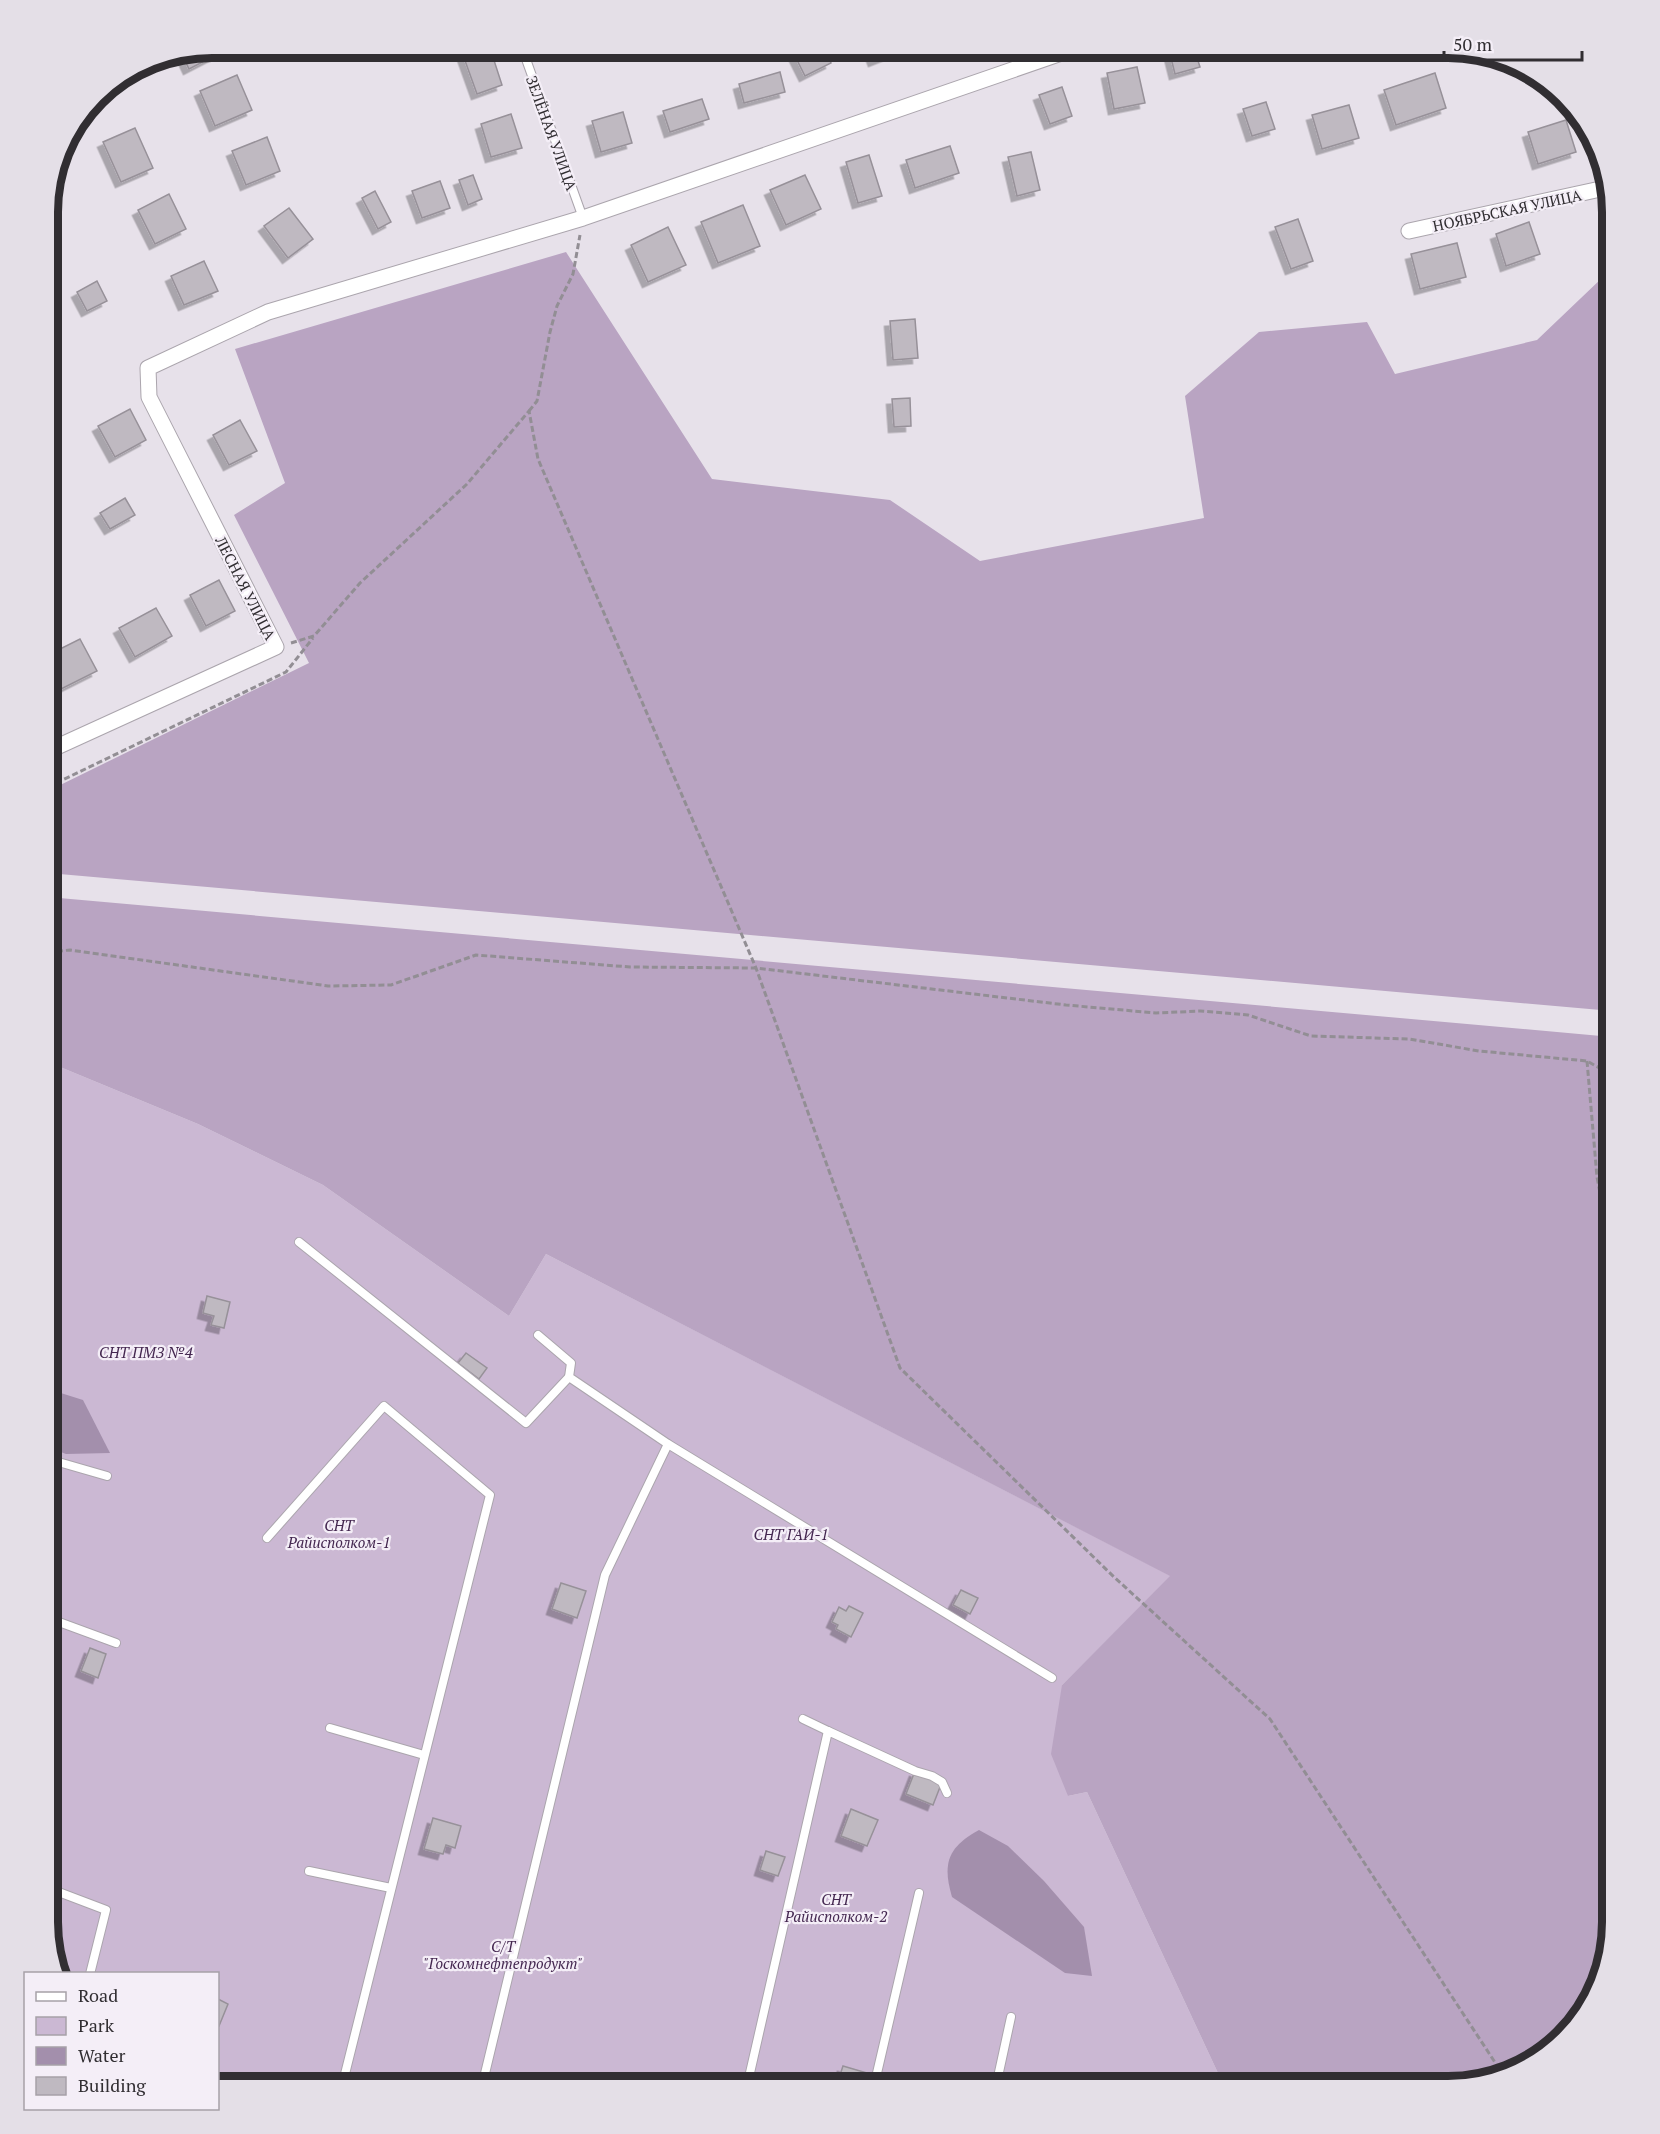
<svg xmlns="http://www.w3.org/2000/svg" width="1660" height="2134" font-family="'PT Serif',serif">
<defs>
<filter id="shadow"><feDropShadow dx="-5.5" dy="5.5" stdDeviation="0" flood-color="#0004"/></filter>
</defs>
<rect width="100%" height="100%" fill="#e7e1ea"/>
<!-- green -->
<path fill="#cbb8d3" d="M48,1062l150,62 125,61 186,131 37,-62 625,322 -109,109 6,111 19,-4 137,294h-1006v-112l-154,-1 -16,-52z"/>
<!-- forest -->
<g fill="#b9a4c2">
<path d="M566,252l146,227 178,21 90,61 224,-43 -19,-122 74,-64 108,-10 28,52 142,-34 66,-63 9,180v554l-1564,-138v-82l261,-128 -75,-148 51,-32 -50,-134z"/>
<path d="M48,897l1564,140v885l-22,81 -52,55 -90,28h-224l-137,-294 -19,4 -17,-42 11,-69 108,-109 -624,-322 -37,62 -186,-131 -125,-61 -150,-62z"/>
</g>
<!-- water -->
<g fill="#a38fac">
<path d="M48,1389l35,11 27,53 -44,1 -18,-7z"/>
<path d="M979,1830l29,16 36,35 40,46 8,49 -27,-3 -113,-76c-10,-34 -4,-50 27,-67z"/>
</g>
<!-- building -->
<g fill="#bfb9c1" stroke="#979199" stroke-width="1.5" filter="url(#shadow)">
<path d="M213,48h7l2,4 -33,17 -7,-15z"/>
<path d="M484,48h6l12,37 -25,9 -14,-39z"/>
<path d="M791,48h33l7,15 -26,13z"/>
<path d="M869,48h38l-33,13z"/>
<path d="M1176,48h18l6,19 -25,7 -6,-24z"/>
<path d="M1137,67l8,36 -31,6 -7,-36z"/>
<path d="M134,71l3,4 -31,20 -2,-6z"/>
<path d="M780,72l5,20 -41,11 -5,-19z"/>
<path d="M1435,73l11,35 -50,17 -12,-35z"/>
<path d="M237,75l15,35 -37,16 -15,-35z"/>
<path d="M1062,87l10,29 -22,8 -11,-29z"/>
<path d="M702,99l7,20 -39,13 -7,-21z"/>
<path d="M1266,102l9,27 -23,7 -9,-27z"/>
<path d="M1349,105l10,33 -37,11 -10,-34z"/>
<path d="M623,112l9,31 -31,9 -9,-31z"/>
<path d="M511,114l11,34 -31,9 -10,-33z"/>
<path d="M1566,120l10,32 -38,12 -10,-32z"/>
<path d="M135,128l18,40 -32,14 -18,-40z"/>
<path d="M267,137l13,34 -34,14 -14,-34z"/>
<path d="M950,146l9,27 -44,15 -9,-28z"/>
<path d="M1031,152l9,38 -23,6 -9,-39z"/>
<path d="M869,155l13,41 -24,7 -12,-41z"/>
<path d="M473,175l9,24 -14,6 -9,-25z"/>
<path d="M805,175l16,34 -35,16 -16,-35z"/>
<path d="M440,181l10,27 -28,10 -10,-27z"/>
<path d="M375,191l16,31 -13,7 -16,-31z"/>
<path d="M169,194l17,35 -31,15 -17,-34z"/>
<path d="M743,205l17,41 -42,17 -17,-41z"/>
<path d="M289,208l24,31 -25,19 -24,-32z"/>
<path d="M1298,219l15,42 -22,8 -16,-42z"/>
<path d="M1529,222l11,32 -34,12 -10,-32z"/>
<path d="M668,227l18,38 -38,17 -17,-37z"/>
<path d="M1457,243l9,34 -46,12 -9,-35z"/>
<path d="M204,261l14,30 -34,14 -13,-29z"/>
<path d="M97,281l10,20 -20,10 -10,-19z"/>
<path d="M48,310l12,21 -12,6z"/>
<path d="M915,319l3,39 -25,2 -3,-39z"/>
<path d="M910,398l1,28 -17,1 -2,-28z"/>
<path d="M130,409l16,31 -31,17 -17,-31z"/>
<path d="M240,420l17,31 -28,14 -16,-30z"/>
<path d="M125,498l10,17 -25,14 -10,-16z"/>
<path d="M219,580l16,31 -29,15 -16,-31z"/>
<path d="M156,608l16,28 -37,21 -16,-29z"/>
<path d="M80,639l17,32 -40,20 -9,-17v-19z"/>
<path d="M207,1296l23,6 -6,26 -13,-3 3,-9 -11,-3z"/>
<path d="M466,1353l21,15 -8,11 -21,-16z"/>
<path d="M561,1583l25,8 -9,27 -25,-9z"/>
<path d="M961,1590l17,8 -8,16 -17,-9z"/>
<path d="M849,1606l14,7 -12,24 -15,-8 2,-4 -6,-3 7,-15 7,4z"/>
<path d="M90,1648l16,6 -8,24 -17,-7z"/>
<path d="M915,1771l27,11 -9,23 -27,-11z"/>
<path d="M851,1809l27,11 -11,26 -26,-10z"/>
<path d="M433,1818l28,8 -6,22 -9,-3 -3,9 -19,-5z"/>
<path d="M766,1851l19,6 -7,19 -18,-6z"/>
<path d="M218,1999l10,5 -9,22 -1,-1z"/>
<path d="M843,2066l24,7 -4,13 -25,-5z"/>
</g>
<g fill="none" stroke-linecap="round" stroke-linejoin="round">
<defs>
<g id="lane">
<path d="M522,48l61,170"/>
<path d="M299,1242l227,181 43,-46"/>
<path d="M538,1335l33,28 -2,14 99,67 384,234"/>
<path d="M48,1459l59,17"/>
<path d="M267,1538l117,-132 106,89 -148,591"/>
<path d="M48,1618l68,25"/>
<path d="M803,1719l25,12"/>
<path d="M330,1728l94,27"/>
<path d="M309,1871l82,17"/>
<path d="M48,1888l58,22 -16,64"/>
<path d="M482,2086l123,-511 63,-131"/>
<path d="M747,2086l81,-355 87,40 17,5 10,6 5,11"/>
<path d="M874,2086l45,-193"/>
<path d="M996,2086l15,-69"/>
</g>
<g id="street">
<path d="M1409,231l196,-43"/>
<path d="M48,751l228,-104 -127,-250 -1,-29 120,-56 315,-94 493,-170"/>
</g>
</defs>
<!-- lane casing -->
<use href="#lane" stroke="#aba5ad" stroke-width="10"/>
<!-- street casing -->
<use href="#street" stroke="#aba5ad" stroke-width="17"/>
<!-- path -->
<g stroke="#928e94" stroke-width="3" stroke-dasharray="6 3" stroke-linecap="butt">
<path d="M529,411l8,-10 13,-69 7,-26 16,-32 7,-39"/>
<path d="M291,643l23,-7 46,-53 107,-99 62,-73 9,48 218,509 144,400 214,209 156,142 230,351"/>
<path d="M48,787l238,-115 27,-34"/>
<path d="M48,952l22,-2 258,36 63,-1 85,-30 154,12 126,1 310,37 90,8 44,-2 48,4 63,21 98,3 70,12 108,10 25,14"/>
<path d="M1587,1061l10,116 15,80"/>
</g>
<!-- lane -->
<use href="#lane" stroke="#fff" stroke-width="8"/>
<!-- street -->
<use href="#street" stroke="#fff" stroke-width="15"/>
</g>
<g text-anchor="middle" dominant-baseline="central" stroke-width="4.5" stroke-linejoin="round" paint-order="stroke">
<!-- street labels -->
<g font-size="15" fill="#312e32" stroke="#f4eef7">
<text transform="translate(552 133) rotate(70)">ЗЕЛЁНАЯ УЛИЦА</text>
<text transform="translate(1507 210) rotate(-12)">НОЯБРЬСКАЯ УЛИЦА</text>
<text transform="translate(246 588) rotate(63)">ЛЕСНАЯ УЛИЦА</text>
</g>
<!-- park labels -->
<g font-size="15" font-style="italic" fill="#442750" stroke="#f4eef7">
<text x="146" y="1352">СНТ ПМЗ №4</text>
<text x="339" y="1525">СНТ<tspan x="339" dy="17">Райисполком-1</tspan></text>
<text x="791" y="1534">СНТ ГАИ-1</text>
<text x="836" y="1899">СНТ<tspan x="836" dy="17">Райисполком-2</tspan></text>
<text x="503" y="1946">С/Т<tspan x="503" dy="17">"Госкомнефтепродукт"</tspan></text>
</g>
</g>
<!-- crop -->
<path d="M0 0H1660V2134H0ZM212 58H1448A154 154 0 0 1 1602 212V1922A154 154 0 0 1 1448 2076H212A154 154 0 0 1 58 1922V212A154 154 0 0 1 212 58Z" fill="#e4dfe7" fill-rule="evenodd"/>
<path fill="none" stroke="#312e32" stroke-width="8" d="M212 58H1448A154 154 0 0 1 1602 212V1922A154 154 0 0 1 1448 2076H212A154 154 0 0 1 58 1922V212A154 154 0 0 1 212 58Z"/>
<!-- legend -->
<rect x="24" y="1972" width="195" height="138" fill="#f4eef7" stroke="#a6a1a8" stroke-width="1.5"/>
<rect x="36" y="1992" width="30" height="9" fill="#ffffff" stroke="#a6a1a8" stroke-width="1.5"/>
<text x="78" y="2002" font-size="18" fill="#312e32">Road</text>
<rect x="36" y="2017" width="30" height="18" fill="#cbb8d3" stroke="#a6a1a8" stroke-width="1.5"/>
<text x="78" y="2032" font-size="18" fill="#312e32">Park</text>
<rect x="36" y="2047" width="30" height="18" fill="#a38fac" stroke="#a6a1a8" stroke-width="1.5"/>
<text x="78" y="2062" font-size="18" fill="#312e32">Water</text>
<rect x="36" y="2077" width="30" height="18" fill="#bfb9c1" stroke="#a6a1a8" stroke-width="1.5"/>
<text x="78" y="2092" font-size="18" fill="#312e32">Building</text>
<!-- scale -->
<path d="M1444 51v9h138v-9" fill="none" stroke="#312e32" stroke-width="3"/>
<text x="1453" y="51" font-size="18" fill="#312e32" stroke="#f4eef7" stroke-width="4.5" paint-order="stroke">50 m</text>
</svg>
